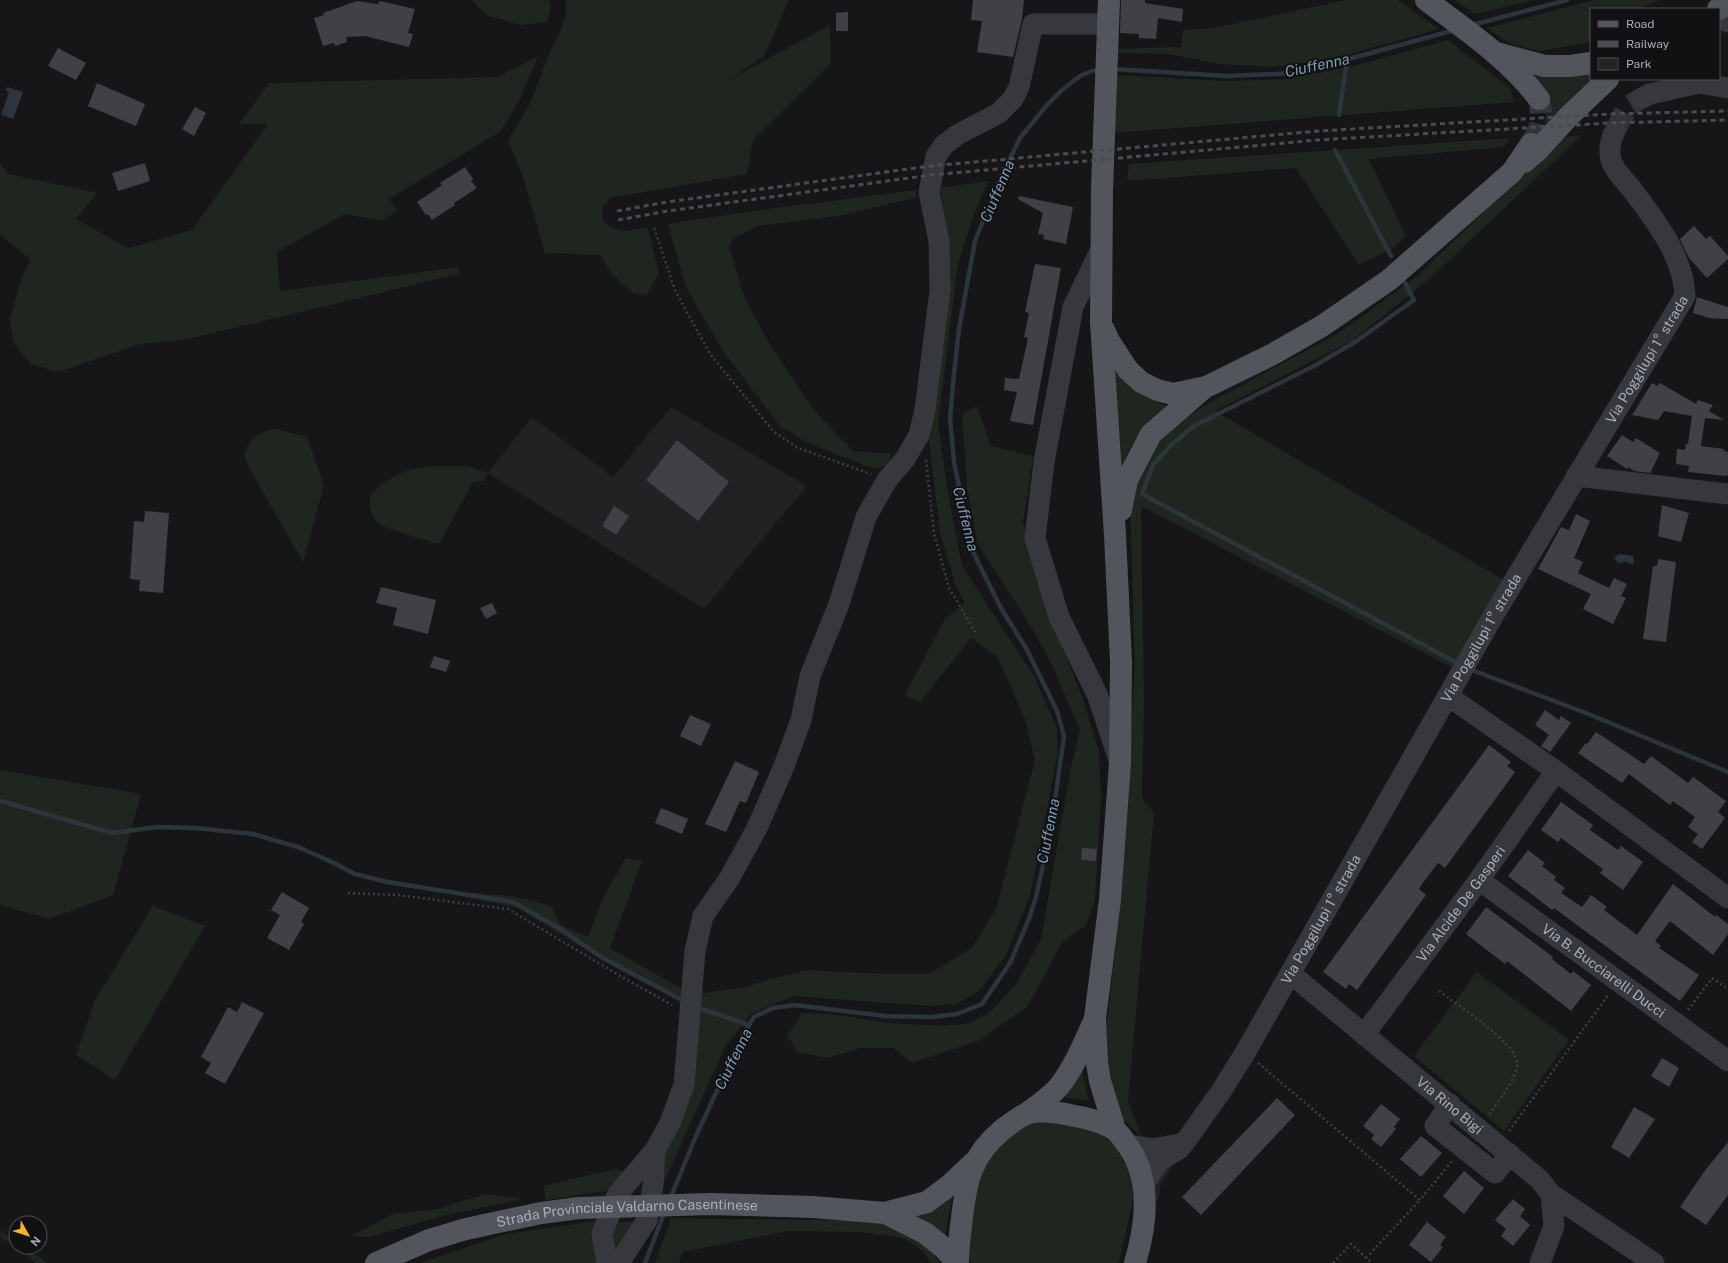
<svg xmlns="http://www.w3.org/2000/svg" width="1728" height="1263" font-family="'Public Sans',sans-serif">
<rect width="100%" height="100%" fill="#161618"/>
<!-- built -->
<path fill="#222225" d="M671,407l136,79 -103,123 -216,-136 44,-56 81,60z"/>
<!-- green -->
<g fill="#1e261f">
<path d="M471,0h78l2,5 -4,17 -26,3 -33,-9z"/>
<path d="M566,0h223l-25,56 -35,24 101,-55 1,38 -78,77 -6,34 -137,24 -8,10 1,13c17,14 25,9 45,7l11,46 -13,21 -12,-1 -23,-21 -11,-18 -55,-2 -22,-76 -15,-37 21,-34 22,-57 10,-19 5,-15z"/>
<path d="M1346,0h52l41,29 -92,26 -72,12 -56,-3 -49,-10 -55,-1v-4l66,-2 2,-17 31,-2z"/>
<path d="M1454,0h79l-57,14z"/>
<path d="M1594,0h67l-17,6 -3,3h-50v33l-51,9 -29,-7 -24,-16z"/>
<path d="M1448,40l62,48 4,14 -402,31 3,-58 112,6 62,-2 64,-13z"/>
<path d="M538,56l-18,43 -19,32 -112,68 8,11 -14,11 -38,-7 -68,38 3,39 179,-24 -1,7 -274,66 -43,4 -83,28 -27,-8 -18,-21 -3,-23 10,-37 10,-24 -30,-24v-71l9,10 88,19 -21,26 52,29 64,-18 76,-106h-29l30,-41 229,-6z"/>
<path d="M1591,72v7h5l-52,52 3,-27 -24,-31z"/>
<path d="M1582,135l-156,147 -73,58 -138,71 294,172 -52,87 -316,-164 3,196 -2,96 12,15 -26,288 14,36 -23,-21 -10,-16 -5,-52 17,-149 14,-235 -5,-159 6,-25 13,-29 27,-27 31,-20 132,-71 77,-56 146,-140z"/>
<path d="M1511,138l-8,9 -134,12 37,77 -14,13 -33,16 -63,-97 -169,13 2,-17z"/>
<path d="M988,181l-14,33 -16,50 -20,160 10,69 14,73 72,110 23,52 1,24 -28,144 -24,59 -27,36 -23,13 -27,2 -136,-10 -42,18 -26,33 -65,144v-38l37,-159 48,-7 26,-8 38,-9 75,4h45l43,-26 24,-39 39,-149 -10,-41 -27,-61 -27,-20 -51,64 -15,-7 40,-76 20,-16 -10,-19 -15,-52 -13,-108 21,-187 -8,-49z"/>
<path d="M917,190l-2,8 -77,18 -80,10 -24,12 -5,8 16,53 24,44 44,66 40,42 38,3 -3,11 -14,4 -66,-26 -28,-17 -55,-72 -39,-66 -18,-64 84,-13z"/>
<path d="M1108,362c16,23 35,37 62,45l-17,14 -22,25 -14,36z"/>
<path d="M977,406l14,40 42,10 -10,67 25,87 34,87 17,54 2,47 -6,102 -9,25 -23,16 -36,66 -49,34 -66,22 -18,-15h-35l-31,10 -30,-6 -11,-16 15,-23 38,2 46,8 58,3 27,-3 18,-10 28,-30 24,-44 30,-172 9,-37 -27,-63 -18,-34 -58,-90 -10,-57 -5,-71z"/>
<path d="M275,429l32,8 17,48 -21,77 -55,-96 -4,-13c9,-17 12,-20 31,-24z"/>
<path d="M437,466h31l20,7 -5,8 -10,1 -34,62c-14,-5 -52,-13 -62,-22 -7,-6 -8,-18 -7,-26 22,-22 36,-28 67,-30z"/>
<path d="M0,770l141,24 -28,101 -64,24 -49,-14z"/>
<path d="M626,858l16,3 -32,87 72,41 1,14 -63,-33 -102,-62 -71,-15c40,0 65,1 104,13l10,19 27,12 15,-39z"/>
<path d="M153,906l52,20 -90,154 -39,-25 19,-55z"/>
<path d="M1477,972l92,68 -65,91 -90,-75z"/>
<path d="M1082,1069l3,16 4,16 -29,-5z"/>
<path d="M1038,1119l54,10 21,14 17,30 3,26 -14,64h-148l-4,-15 14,-83 37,-36z"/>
<path d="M1175,1161l-14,23 -3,16 -4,1c-2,-26 -1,-28 21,-40z"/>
<path d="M616,1169l11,3 -22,19 -59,9 -3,-14z"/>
<path d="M953,1192l-9,49 -36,-27z"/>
<path d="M485,1194l37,5 -79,17 -74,21 -18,-1 42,-22 45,-5z"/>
<path d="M671,1218l220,3 37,21 12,21h-9l-8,-12 -20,-13 -43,-6 -73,-1 -105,21 -3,11h-24z"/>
<path d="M601,1220l3,43h-184l86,-29z"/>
<path d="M611,1222h29l-28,40z"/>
<path d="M0,1230l16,11v6h9l23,16h-13l-7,-8 -28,-18z"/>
</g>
<!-- water -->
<g fill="#2c353c">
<path d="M7,87l16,5 -10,27 -12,-4 8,-23 -3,-1z"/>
<path d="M1619,554l14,2 1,6 -2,2 -7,-2 -7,1 -4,-5z"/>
</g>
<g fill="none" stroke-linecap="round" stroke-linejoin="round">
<!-- stream -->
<g stroke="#2c353c" stroke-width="4.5">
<path d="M1472,25l95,-25"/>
<path d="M1113,69l114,7 70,-3 158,-43"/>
<path d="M1339,115l8,-54"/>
<path d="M1335,150l56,106"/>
<path d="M1405,283l9,17 -59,42 -41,24 -120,60 -23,19 -18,20 -11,29 317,170"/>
<path d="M1469,669l117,44 142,59"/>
<path d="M0,801l112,32 45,-6 39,1 57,6 45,13 34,15 23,12 32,8 126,20 49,28 39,27 85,45"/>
<path d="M696,1007l53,18"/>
<path d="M670,1199l26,-63 48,-103 10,-16 19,-9 22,-3 90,11 46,1 26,-3 25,-10 28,-41 19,-44 7,-22 15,-68 13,-93 -7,-25 -31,-63 -24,-38 -30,-60 -18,-88 -4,-44 4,-44 5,-45 16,-88 25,-62 20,-41 27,-33 15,-15 18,-14 12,-5 9,-1"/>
<path d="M645,1263l20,-52"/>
</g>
</g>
<!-- building -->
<g fill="#404145">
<path d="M973,0h51l-2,19 -9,38 -36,-5 5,-31 -11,-1z"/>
<path d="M1121,0h24v3l38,6 -1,13 -24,-4 -2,21 -17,-1v-4l-19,-1z"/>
<path d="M357,1l21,3 2,-3 35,8 -7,24 5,1 -4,13 -44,-11 -19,1 1,5 -12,4 -1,-3 -11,3 -9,-28 10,-3 -1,-2z"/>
<path d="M848,12v19h-12v-18z"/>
<path d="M58,48l28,15 -10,17 -28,-14z"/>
<path d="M97,83l48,21 -9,22 -48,-20z"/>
<path d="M195,107l11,6 -12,23 -12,-7z"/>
<path d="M145,163l5,18 -32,10 -6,-18z"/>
<path d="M465,167l8,12 -2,2 6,7 -23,15 1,2 -23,15 -4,-6 -2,1 -9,-13 25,-17 -2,-2z"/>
<path d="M1019,196l54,11 -7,37 -23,-5 1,-4 -6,-1 5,-21 -25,-14z"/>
<path d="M1694,226l12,13 4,-3 18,20v3l-21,19 -18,-20 -9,-19z"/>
<path d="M1035,264l26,4 -28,157 -23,-4 7,-29 -13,-2 1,-12 14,1 9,-41 -4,-1 5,-24 -4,-1z"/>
<path d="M1697,297l31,10v12l-19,-1 -16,-5z"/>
<path d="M1652,383l5,3 3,-3 36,21 2,-4 15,5 -4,6 15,9 -19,-2 -4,28 23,3v2l4,1v23l-3,1 -37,-4 1,-6 -13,-2 1,-15 8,1 1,-6h2l4,-28 -28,-5 -6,9 -26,-5z"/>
<path d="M1622,435l11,7 3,-4 24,15 -10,20 -16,-2 -6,-4 -1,2 -20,-13z"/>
<path d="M677,440l52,42 -31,39 -52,-41z"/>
<path d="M1662,505l27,8 -8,29 -23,-6z"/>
<path d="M614,506l15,10 -13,19 -14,-9z"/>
<path d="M145,511l24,2 -6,80 -24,-2 1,-11 -10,-1 4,-58 10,1z"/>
<path d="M1576,514l14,7 -16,37 9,4 -5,11 31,15 5,-10 13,6 -6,12 5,2 -13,26 -30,-15 8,-15 -53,-25 23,-42 8,3z"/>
<path d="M1658,559l18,3 -10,80 -23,-3 10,-73h4z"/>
<path d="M381,587l55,13 -8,34 -35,-9 4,-17 -21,-5z"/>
<path d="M492,603l5,10 -11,6 -6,-11z"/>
<path d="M434,656l16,5 -4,11 -16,-5z"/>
<path d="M1545,710l14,10 2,-4 10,7 -21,29 -9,-6 8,-11 -14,-10z"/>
<path d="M690,715l21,9 -10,22 -21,-10z"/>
<path d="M1596,732l48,32 7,-8 37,27 5,-6 33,24 -8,11 7,6 -23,31 -10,-7 6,-8 -10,-7 7,-10 -22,-16 -3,4 -41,-31 -7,9 -44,-30 8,-10 1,1z"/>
<path d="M1489,745l22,17 -4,4 8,6 -70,96 -7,-5 -16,21 -3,5 7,6 -69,95 -8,-6 -3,5 -23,-17z"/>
<path d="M735,761l24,11 -13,31 -6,-2 -14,31 -21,-8z"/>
<path d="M1561,802l32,23 -3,5 28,20 3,-4 22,16 -20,28 -23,-17 3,-4 -42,-31 -3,4 -17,-12z"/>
<path d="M661,808l27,11 -6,15 -27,-11z"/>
<path d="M1082,848l15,1 -1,12 -15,-1z"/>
<path d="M1528,850l17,13 -3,3 14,11 -2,3 11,8 -4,5 21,14 9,-12 16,12 -3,3 33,25 36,-51 42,33 1,-2 12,9v10l-15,21 -43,-34 -15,20 6,5 -2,2 40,27 -19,26 -126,-93 -2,2 -44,-34z"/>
<path d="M282,892l27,16 -8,14 3,2 -15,26 -22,-12 13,-23 -9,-5z"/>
<path d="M1486,907l67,50 -1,2 19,15 2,-3 18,14 -20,26 -64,-50 -2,3 -39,-30z"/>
<path d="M242,1002l22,11 -39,71 -20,-11 6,-10 -10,-6 27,-50 9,5z"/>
<path d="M1662,1058l17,10 -10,19 -18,-11z"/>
<path d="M1277,1098l18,17 -94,100 -19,-18z"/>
<path d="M1381,1104l19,15 -6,8 2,2 -15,18 -10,-8 3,-4 -11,-9z"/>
<path d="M1634,1107l21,12 -26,39 -18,-11z"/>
<path d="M1421,1136l21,17 -21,24 -21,-18z"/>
<path d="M1728,1142v53l-22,30 -26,-18 24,-35z"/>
<path d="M1464,1171l20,17 -20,26 -21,-18z"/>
<path d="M1513,1199l12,10 -5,7 10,9 -17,21 -12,-10 5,-7 -11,-9z"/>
<path d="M1427,1222l19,15 -6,8 3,2 -12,15 -22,-17z"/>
</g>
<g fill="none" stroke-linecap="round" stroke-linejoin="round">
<!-- minor-tunnel -->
<path stroke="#333438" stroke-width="21" stroke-dasharray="21 10" stroke-linecap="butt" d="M1615,131l13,-25 14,-8"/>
<!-- major-tunnel -->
<path stroke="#333438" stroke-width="22" stroke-dasharray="22 11" stroke-linecap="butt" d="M1531,144c11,-18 12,-24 8,-45"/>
<!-- path -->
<g stroke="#3d3f44" stroke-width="2.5" stroke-dasharray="2 3" stroke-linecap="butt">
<path d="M654,228l21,62 35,64 64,78 24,16 73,26"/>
<path d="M926,460l8,73 15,55 28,47"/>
<path d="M348,893l50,2 110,14 114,68 50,28"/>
<path d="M1439,991c17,13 76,51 78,71 2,15 -20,40 -28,53"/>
<path d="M1688,1010l24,-32 16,11"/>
<path d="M1258,1063l162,137 32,-39"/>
<path d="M1509,1131l100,-137"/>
<path d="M1366,1258l54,-58"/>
<path d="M1333,1263l18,-19 21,19"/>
</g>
<!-- minor -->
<g stroke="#37383d" stroke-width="21">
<path d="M1719,11l9,11"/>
<path d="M1642,98l8,-4 49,-11 29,5"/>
<path d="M1102,247l-29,60 -29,155 -9,76 24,79 38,77 21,63"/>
<path d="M1576,476l152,18"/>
<path d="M1448,696l108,75"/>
<path id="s1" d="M1479,880l249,181"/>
<path id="s2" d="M1291,974l248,205 12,15 3,32 -14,37"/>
<path id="s3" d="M1364,1035l115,-155 77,-109 172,127"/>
<path d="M1450,1104l-15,22 60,47 15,-19"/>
<path d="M1127,1145l26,4 26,-5"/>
<path id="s4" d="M1144,1184l15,-23 20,-12 6,-7 37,-52 23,-37 251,-442 189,-315c-2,-42 -30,-75 -54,-108 -6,-7 -15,-16 -19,-25 -4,-10 -2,-23 3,-32"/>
<path d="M1551,1194l103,69"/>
<path d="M607,1263l-5,-29 15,-39 38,-45 15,-27 14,-38 11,-134 8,-35 26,-37 28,-51 27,-62 17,-46 9,-44 29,-72 27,-87 21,-37 18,-21 14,-24 6,-25 15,-119 -1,-50 -10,-49 7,-36 8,-11 13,-10 42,-22 14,-14 6,-12 14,-63h75"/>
<path d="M619,1263l28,-43 6,-34 2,-36"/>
</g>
<!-- major -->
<g stroke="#53555c" stroke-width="22">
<path d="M1109,0l-7,190 -1,132 14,213 6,127 -1,101 -10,137 -15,118 2,45 3,18 15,49"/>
<path d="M1426,0c40,30 83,59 113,99"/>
<path d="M1718,9l10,-4"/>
<path d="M1496,53l49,13h25l21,-3"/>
<path d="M1524,162l13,-11 32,-35 39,-37"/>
<path d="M1104,330l5,11 19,29 13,12 16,8 16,4 33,-7 67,-33 49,-28 67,-46 123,-108 19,-28"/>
<path d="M1121,510l6,-30 24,-46 52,-45"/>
<path d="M1026,1114c12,-9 26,-18 35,-30 14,-19 23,-41 33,-63"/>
<path d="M885,1213l42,-11 24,-18 22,-21"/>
<path id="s5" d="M376,1263l53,-23 37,-11 75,-16 38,-5 131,-4 103,3 72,6 40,20 19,15 13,15"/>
<path d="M958,1263c0,-15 2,-30 4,-45 4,-38 10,-63 40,-88 7,-5 15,-12 22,-15 14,-7 37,-2 51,1 12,2 30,7 40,14 4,3 7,8 10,12 27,34 22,81 10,121"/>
</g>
<!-- rail -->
<g stroke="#4a4c52" stroke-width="3" stroke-dasharray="5 4" stroke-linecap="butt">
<path d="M617,211l50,-9 263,-36 388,-35 291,-17 119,-3"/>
<path d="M618,220l50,-9 263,-36 387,-35 291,-17 119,-3"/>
</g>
</g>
<g text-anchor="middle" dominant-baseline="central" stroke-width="3.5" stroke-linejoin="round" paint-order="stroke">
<!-- street labels -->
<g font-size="14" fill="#a8adb8" stroke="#111113">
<text stroke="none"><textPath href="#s4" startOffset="969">Via Poggilupi 1° strada</textPath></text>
<text stroke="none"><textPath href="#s4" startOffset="645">Via Poggilupi 1° strada</textPath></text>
<text stroke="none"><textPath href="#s3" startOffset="163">Via Alcide De Gasperi</textPath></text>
<text stroke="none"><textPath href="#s4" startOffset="321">Via Poggilupi 1° strada</textPath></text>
<text stroke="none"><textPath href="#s1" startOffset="154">Via B. Bucciarelli Ducci</textPath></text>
<text stroke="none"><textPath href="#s2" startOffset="206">Via Rino Bigi</textPath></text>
<text stroke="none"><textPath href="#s5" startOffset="259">Strada Provinciale Valdarno Casentinese</textPath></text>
</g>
<!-- water labels -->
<g font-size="15" font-style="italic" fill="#7f9bb3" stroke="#111113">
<text transform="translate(1317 65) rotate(-12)">Ciuffenna</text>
<text transform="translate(997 191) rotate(-67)">Ciuffenna</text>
<text transform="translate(966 519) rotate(76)">Ciuffenna</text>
<text transform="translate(1048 831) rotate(-79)">Ciuffenna</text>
<text transform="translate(733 1059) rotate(-64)">Ciuffenna</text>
</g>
</g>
<!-- legend -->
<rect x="1590" y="8" width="130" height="72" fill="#111113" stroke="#4d4f55"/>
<rect x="1598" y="21" width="20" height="6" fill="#53555c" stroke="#4d4f55"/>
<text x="1626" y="28" font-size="12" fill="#a8adb8">Road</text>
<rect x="1598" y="41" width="20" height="6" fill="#4a4c52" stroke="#4d4f55"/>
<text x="1626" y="48" font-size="12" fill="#a8adb8">Railway</text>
<rect x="1598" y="58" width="20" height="12" fill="#1e261f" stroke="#4d4f55"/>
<text x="1626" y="68" font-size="12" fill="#a8adb8">Park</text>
<!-- north arrow -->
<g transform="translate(28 1235) rotate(129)"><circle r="19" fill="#111113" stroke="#4d4f55"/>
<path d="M0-3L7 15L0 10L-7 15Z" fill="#f2b134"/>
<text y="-6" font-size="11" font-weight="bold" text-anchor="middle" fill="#a8adb8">N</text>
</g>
</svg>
